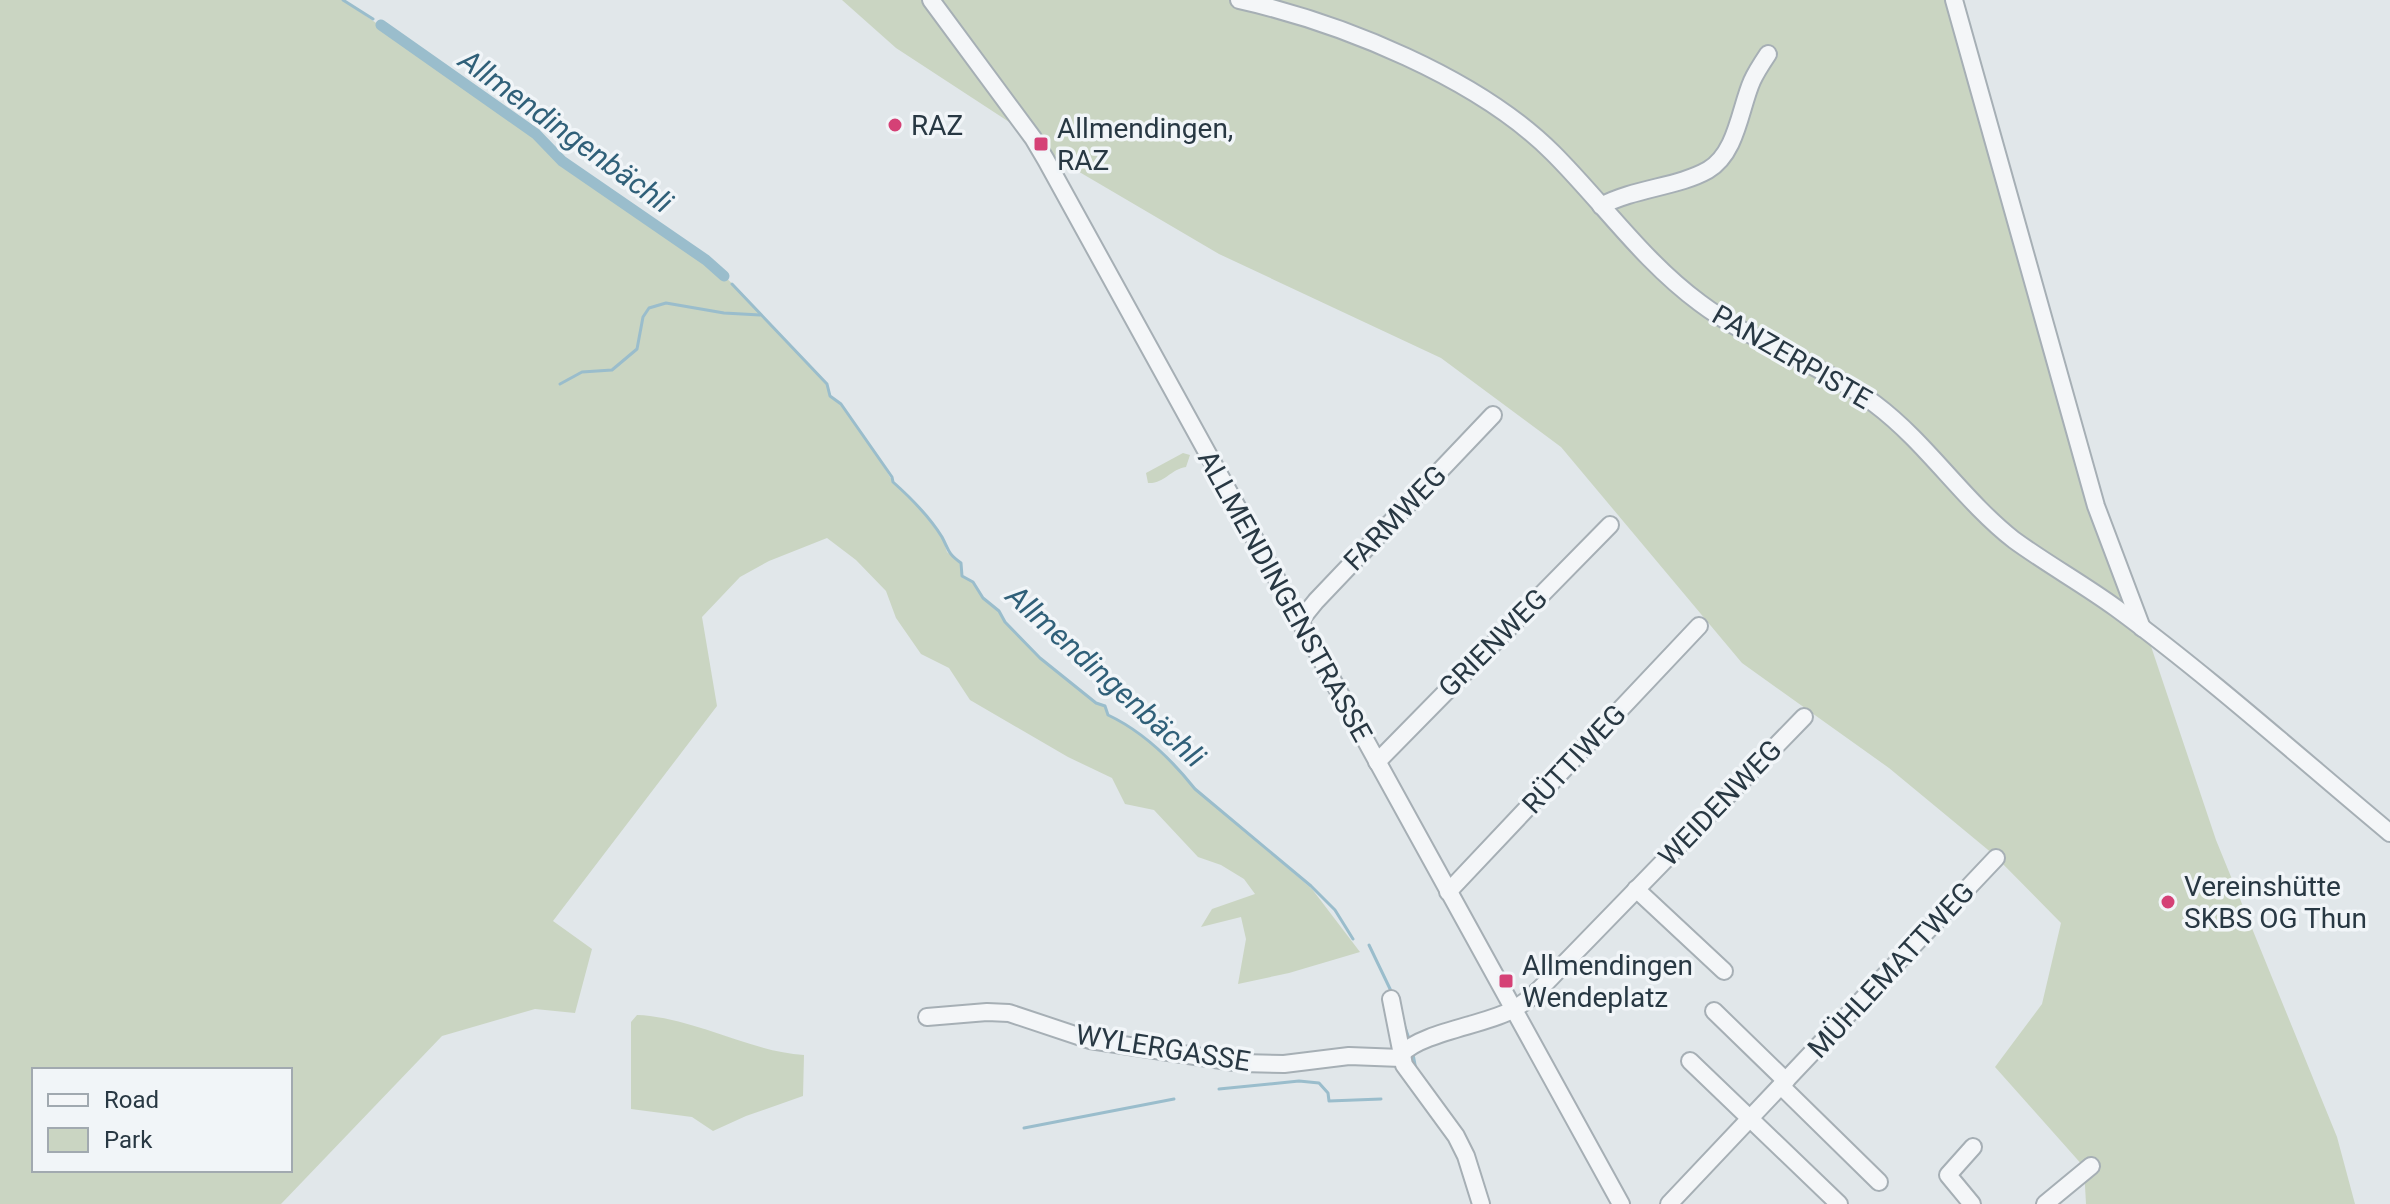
<svg xmlns="http://www.w3.org/2000/svg" width="2390" height="1204" font-family="Roboto,sans-serif">
<rect width="100%" height="100%" fill="#e1e7ea"/>
<!-- green -->
<g fill="#cad5c2" fill-rule="evenodd">
<path d="M0,0h343l193,134 26,27 144,99 29,26 92,98 3,12 11,8 31,43 21,35 22,20 28,37 4,13 14,11 1,13 11,6 10,16 16,13 6,11 35,36 56,45 9,3 3,9c34,16 64,45 87,74l117,100 48,63 -71,21 -51,11 8,-45 -5,-22 -40,10 11,-18 43,-15 -11,-15 -23,-14 -23,-8 -44,-47 -29,-6 -13,-26 -44,-21 -98,-57 -21,-32 -28,-14 -25,-36 -10,-27 -30,-31 -29,-22 -58,23 -29,16 -38,40 15,89 -164,215 39,28 -17,64 -40,-4 -93,27 -161,168h-281zM34,1070h256v100h-256z"/>
<path d="M842,0h1108l59,223 207,617 121,297 18,67h-269l-2,-37 -89,-100 47,-63 19,-81 -68,-69 -104,-86 -147,-105 -181,-216 -120,-89 -222,-104 -172,-101 -27,-24 -124,-81z"/>
<path d="M1183,453l7,2 -4,12c-15,2 -22,17 -38,16l-2,-10z"/>
<path d="M637,1015c56,2 110,36 167,40l-1,41 -57,20 -33,15 -21,-14 -61,-8v-87z"/>
</g>
<g fill="none" stroke-linecap="round" stroke-linejoin="round">
<!-- stream -->
<g stroke="#9abdcc" stroke-width="3">
<path d="M343,0l30,19"/>
<path d="M732,284l95,100 3,12 11,8 51,73 1,5c18,16 36,34 49,55 7,13 5,16 19,26l1,13 11,6 10,16 16,13 6,11 35,36 56,45 9,3 3,9c34,16 64,45 87,74l116,97 24,24 18,29"/>
<path d="M560,384l22,-12 30,-2 25,-21 6,-32 6,-9 17,-5 58,10 36,2"/>
<path d="M1369,945l23,48"/>
<path d="M1403,1022l7,19"/>
<path d="M1413,1054l3,16"/>
<path d="M1219,1089l80,-8 20,2 9,10 1,8 52,-2"/>
<path d="M1024,1128l150,-29"/>
</g>
<!-- canal -->
<path stroke="#9abdcc" stroke-width="11" d="M381,25l155,109 26,27 144,99 18,16"/>
<defs>
<g id="minor">
<path d="M931,0l102,138 13,22 575,1044"/>
<path d="M1239,0c103,23 239,78 314,153 50,50 90,108 147,150 53,40 120,60 175,101 52,39 88,96 139,136 33,24 69,44 102,68 94,69 184,150 274,225"/>
<path d="M1954,0l142,506 46,122"/>
<path d="M1601,206c34,-18 77,-19 107,-36 29,-17 32,-62 44,-89 4,-9 10,-18 16,-27"/>
<path d="M1299,622l17,-21 177,-186"/>
<path d="M1377,762l233,-237"/>
<path d="M1636,889l88,82"/>
<path d="M1448,892l251,-266"/>
<path d="M1391,999l13,66 52,71 10,20 15,48"/>
<path d="M1714,1011l72,70"/>
<path d="M927,1017l60,-5 22,1 81,27 151,23 43,1 65,-8 52,2"/>
<path d="M1402,1054c17,-20 79,-29 106,-42 20,-9 38,-29 53,-45l243,-250"/>
<path d="M1690,1061l149,143"/>
<path d="M1781,1086l98,96"/>
<path d="M1669,1204l327,-346"/>
<path d="M1972,1204l-24,-29 25,-28"/>
<path d="M2045,1204l46,-38"/>
</g>
</defs>
<!-- minor casing -->
<use href="#minor" stroke="#a6afb5" stroke-width="20"/>
<!-- minor -->
<use href="#minor" stroke="#f4f6f8" stroke-width="16"/>
</g>
<!-- markers -->
<g fill="#d54176" stroke="#f1f5f8" stroke-width="3">
<circle cx="895" cy="125" r="8"/>
<rect x="1033" y="136" width="16" height="16" rx="4"/>
<circle cx="2168" cy="902" r="8"/>
<rect x="1498" y="973" width="16" height="16" rx="4"/>
</g>
<g text-anchor="middle" dominant-baseline="central" stroke-width="7" stroke-linejoin="round" paint-order="stroke">
<!-- poi labels -->
<g font-size="28" fill="#283843" stroke="#f1f5f8" text-anchor="start">
<text x="911" y="125">RAZ</text>
<text x="1057" y="128">Allmendingen,<tspan x="1057" dy="32">RAZ</tspan></text>
<text x="2184" y="886">Vereinshütte<tspan x="2184" dy="32">SKBS OG Thun</tspan></text>
<text x="1522" y="965">Allmendingen<tspan x="1522" dy="32">Wendeplatz</tspan></text>
</g>
<!-- street labels -->
<g font-size="28" fill="#283843" stroke="#f1f5f8">
<text transform="translate(1792 357) rotate(30)">PANZERPISTE</text>
<text transform="translate(1395 518) rotate(-46)">FARMWEG</text>
<text transform="translate(1285 596) rotate(61)">ALLMENDINGENSTRASSE</text>
<text transform="translate(1493 643) rotate(-45)">GRIENWEG</text>
<text transform="translate(1574 759) rotate(-47)">RÜTTIWEG</text>
<text transform="translate(1720 803) rotate(-46)">WEIDENWEG</text>
<text transform="translate(1891 970) rotate(-47)">MÜHLEMATTWEG</text>
<text transform="translate(1163 1048) rotate(9)">WYLERGASSE</text>
</g>
<!-- water labels -->
<g font-size="30" font-style="italic" fill="#306079" stroke="#f1f5f8">
<text transform="translate(566 131) rotate(36)">Allmendingenbächli</text>
<text transform="translate(1106 676) rotate(42)">Allmendingenbächli</text>
</g>
</g>
<!-- legend -->
<rect x="32" y="1068" width="260" height="104" fill="#f1f5f8" stroke="#a1a9b0" stroke-width="2"/>
<rect x="48" y="1094" width="40" height="12" fill="#f4f6f8" stroke="#a1a9b0" stroke-width="2"/>
<text x="104" y="1108" font-size="24" fill="#283843">Road</text>
<rect x="48" y="1128" width="40" height="24" fill="#cad5c2" stroke="#a1a9b0" stroke-width="2"/>
<text x="104" y="1148" font-size="24" fill="#283843">Park</text>
</svg>
